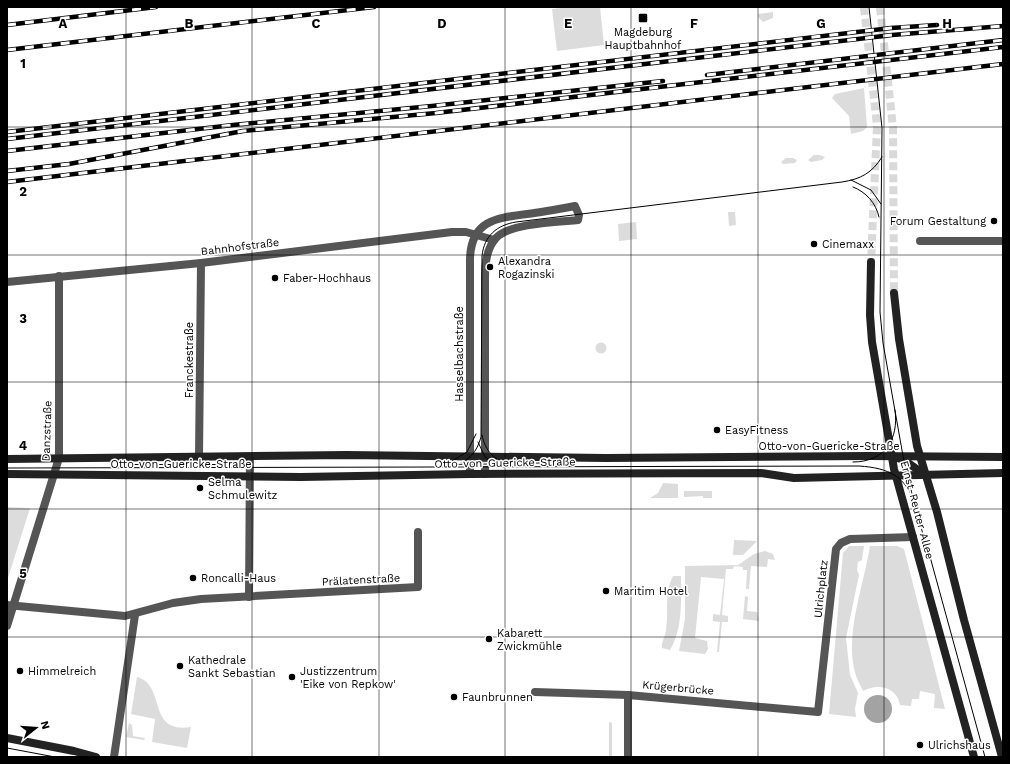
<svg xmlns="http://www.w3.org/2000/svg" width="1010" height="764" font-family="'Work Sans',sans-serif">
<rect width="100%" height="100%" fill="#fff"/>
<!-- green -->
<g fill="#dcdcdc">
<path d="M571,7h29l4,38 -47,6 -5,-42z"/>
<path d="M773,12v6l-10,4 -5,-5v-3z"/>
<path d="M864,88l3,39 -4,4 -12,3 -2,-18 -17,-18 3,-4z"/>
<path d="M814,155h6l5,2 -3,3 -11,2 -3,-2z"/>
<path d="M786,158h7l4,2 -2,3 -12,1 -2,-2z"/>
<path d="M728,212h7l1,13 -7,1z"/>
<path d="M636,222l1,17 -18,2 -1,-17z"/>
<circle cx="601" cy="348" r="5.5"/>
<path d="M663,483l15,1v14h-28l8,-5z"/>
<path d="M684,491h28v7h-9v-2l-19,1z"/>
<path d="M7,507l23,1 -23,73z"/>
<path d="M734,540l23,1 -14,14h-10z"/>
<path d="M849,546h15l-2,14 -4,2 -1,8 2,5 -13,63 4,37 8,18 -3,16 1,8 -27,-3 14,-161z"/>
<path d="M870,546h27l7,3 41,160 -11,-1 1,-14 -15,-3 -1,8h-7l-1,7 -11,-1c-3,-18 -22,-22 -37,-14 -3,-7 -8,-15 -9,-23 -8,-38 10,-84 16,-122z"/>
<path d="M765,551l8,3 2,6 -7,-1 -1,8 -16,-1 -2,23h-3l1,-19h-4v-3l-9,-1 -1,3h-7l-4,46 6,1v6h-6l-3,30h-2l3,-30 -7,-1v-7l7,1 4,-36 -23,-2 -6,61 12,3 1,8 -3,5 -26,-3 6,-32v-53l53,-1 16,-11z"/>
<path d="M673,576h8c0,24 2,53 -11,74l-8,-2c-1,-7 4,-12 4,-19 3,-18 -2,-35 7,-53z"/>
<path d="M745,596l3,1 -1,14 10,1 2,9 -16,-2z"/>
<path d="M137,677c30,8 9,57 54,50l-4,21 -35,-6 3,-23 -24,-5z"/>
<path d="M609,722l3,1v34h-3z"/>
<path d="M129,723l3,2 1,11 12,2 -1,2 -18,-3z"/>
</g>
<!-- water -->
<circle fill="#a3a3a3" cx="878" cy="709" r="14"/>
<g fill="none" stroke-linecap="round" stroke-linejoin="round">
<!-- secondary-tunnel -->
<g stroke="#d9d9d9" stroke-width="8" stroke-dasharray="8 4" stroke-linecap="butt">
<path d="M864,7l13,119 -6,136"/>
<path d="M880,7l13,121 1,165"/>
</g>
<!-- street -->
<g stroke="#555" stroke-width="8">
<path d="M920,241h83"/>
<path d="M7,282l194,-19 251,-31h14l28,8"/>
<path d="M199,457l2,-194"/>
<path d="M470,474v-215c1,-38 25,-41 57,-45 16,-2 32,-5 48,-8l4,9 -1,5c-20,2 -68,3 -82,18 -10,11 -11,27 -11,41v195"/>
<path d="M249,597l1,-140"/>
<path d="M7,605l118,11 48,-13 28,-4 217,-12v-55"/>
<path d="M7,626l52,-168v-182"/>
<path d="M535,692l93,3 190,17 18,-163 5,-6 9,-4 63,-2"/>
<path d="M628,695v62"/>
<path d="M114,757l21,-142"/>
</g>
<!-- secondary -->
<g stroke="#222" stroke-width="8">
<path d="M871,262l-1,53 2,27 22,127 80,288"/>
<path d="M894,293l5,46 18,107 20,66 27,108 38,137"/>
<path d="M897,458l7,2 21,15"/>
<path d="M7,459l339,-4 260,3 262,-2 135,1"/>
<path d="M7,474l294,3 169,-3 291,-1 33,5 209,-5"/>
<path d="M7,738l67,13 22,6"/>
</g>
<!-- tram -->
<g stroke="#000" stroke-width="1">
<path d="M869,7l13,121 -2,184 3,31 20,113 8,33"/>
<path d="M851,180l20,10 10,14"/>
<path d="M853,187c13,5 23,16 26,30"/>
<path d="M482,435c3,16 13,27 29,28"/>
<path d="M478,442l7,15 14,9"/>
<path d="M452,461l15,-9 9,-18"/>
<path d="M853,462c32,0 46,-23 42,-52"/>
<path d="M454,466c15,-5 23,-14 27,-29l1,-181c2,-20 15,-31 34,-34l326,-40c19,-3 30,-9 40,-25"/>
<path d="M7,468l852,-2c30,2 47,10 57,40"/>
<path d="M915,502l70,255"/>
<path d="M7,748l48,9"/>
</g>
<defs>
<g id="rail">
<path d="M7,25l149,-18"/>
<path d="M7,50l367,-43"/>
<path d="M707,75l296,-35"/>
<path d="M7,132l884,-104 46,-3"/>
<path d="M7,139l885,-104 111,-9"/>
<path d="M7,151l226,-26 199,-19 231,-25"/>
<path d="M7,171l62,-7 174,-33 193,-18 567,-66"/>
<path d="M7,182l996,-118"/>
</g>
</defs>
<!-- rail casing -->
<use href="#rail" stroke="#000" stroke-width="4.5"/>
<!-- rail -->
<use href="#rail" stroke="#fff" stroke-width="3" stroke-dasharray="9" stroke-linecap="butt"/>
</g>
<!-- grid -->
<path fill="none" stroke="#000" stroke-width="1" stroke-opacity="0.55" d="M126,7v750M252,7v750M379,7v750M505,7v750M631,7v750M758,7v750M884,7v750M7,127h996M7,255h996M7,382h996M7,509h996M7,637h996"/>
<!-- markers -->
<g fill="#000" stroke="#fff" stroke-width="1.5">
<rect x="638" y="13" width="10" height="10" rx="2"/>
<circle cx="994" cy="221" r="4"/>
<circle cx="814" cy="244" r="4"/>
<circle cx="490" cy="267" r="4"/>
<circle cx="275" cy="278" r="4"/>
<circle cx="717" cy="430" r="4"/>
<circle cx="200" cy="488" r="4"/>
<circle cx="193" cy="578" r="4"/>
<circle cx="606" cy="591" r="4"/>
<circle cx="489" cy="639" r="4"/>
<circle cx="180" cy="666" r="4"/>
<circle cx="20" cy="671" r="4"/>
<circle cx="292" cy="677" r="4"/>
<circle cx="454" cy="697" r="4"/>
<circle cx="920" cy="745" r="4"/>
</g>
<g text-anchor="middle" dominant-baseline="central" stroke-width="3" stroke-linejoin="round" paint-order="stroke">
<!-- poi labels -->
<g font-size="11" fill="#000" stroke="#fff" text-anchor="start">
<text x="643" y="32" text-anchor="middle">Magdeburg<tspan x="643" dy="13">Hauptbahnhof</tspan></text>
<text x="986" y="221" text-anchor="end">Forum Gestaltung</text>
<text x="822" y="244">Cinemaxx</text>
<text x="498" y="261">Alexandra<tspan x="498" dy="13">Rogazinski</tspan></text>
<text x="283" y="278">Faber-Hochhaus</text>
<text x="725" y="430">EasyFitness</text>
<text x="208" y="482">Selma<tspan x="208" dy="13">Schmulewitz</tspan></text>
<text x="201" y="578">Roncalli-Haus</text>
<text x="614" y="591">Maritim Hotel</text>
<text x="497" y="633">Kabarett<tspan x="497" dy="13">Zwickmühle</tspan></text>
<text x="188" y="660">Kathedrale<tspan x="188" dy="13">Sankt Sebastian</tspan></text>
<text x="28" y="671">Himmelreich</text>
<text x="300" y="671">Justizzentrum<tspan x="300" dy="13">'Eike von Repkow'</tspan></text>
<text x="462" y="697">Faunbrunnen</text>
<text x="928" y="745">Ulrichshaus</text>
</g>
<!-- street labels -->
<g font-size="11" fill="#000" stroke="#fff">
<text transform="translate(240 247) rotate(-7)">Bahnhofstraße</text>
<text transform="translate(459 354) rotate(-90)">Hasselbachstraße</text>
<text transform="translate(189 360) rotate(-90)">Franckestraße</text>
<text transform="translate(47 431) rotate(-88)">Danzstraße</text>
<text x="829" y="446">Otto-von-Guericke-Straße</text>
<text transform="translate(505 463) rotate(-1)">Otto-von-Guericke-Straße</text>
<text x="181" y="464">Otto-von-Guericke-Straße</text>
<text transform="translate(917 510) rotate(75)">Ernst-Reuter-Allee</text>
<text transform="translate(361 580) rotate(-3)">Prälatenstraße</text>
<text transform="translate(821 589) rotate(-84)">Ulrichplatz</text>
<text transform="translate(678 688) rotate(5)">Krügerbrücke</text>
</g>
</g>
<g font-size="13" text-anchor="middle" font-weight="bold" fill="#000" stroke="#fff" stroke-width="3" stroke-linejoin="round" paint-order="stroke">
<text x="63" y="28">A</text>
<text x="189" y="28">B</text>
<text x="316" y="28">C</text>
<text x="442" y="28">D</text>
<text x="568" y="28">E</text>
<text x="694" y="28">F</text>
<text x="821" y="28">G</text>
<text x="947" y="28">H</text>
<text x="23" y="68">1</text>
<text x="23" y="196">2</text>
<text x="23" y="323">3</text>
<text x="23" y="450">4</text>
<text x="23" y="578">5</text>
</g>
<!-- border -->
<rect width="1010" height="764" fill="none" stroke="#000000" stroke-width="16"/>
<!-- north arrow -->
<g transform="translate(36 728) rotate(73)" stroke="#ffffff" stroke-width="3" paint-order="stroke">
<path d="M0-3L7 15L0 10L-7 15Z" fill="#000000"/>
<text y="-6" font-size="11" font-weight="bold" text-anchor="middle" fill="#000000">N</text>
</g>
</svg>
